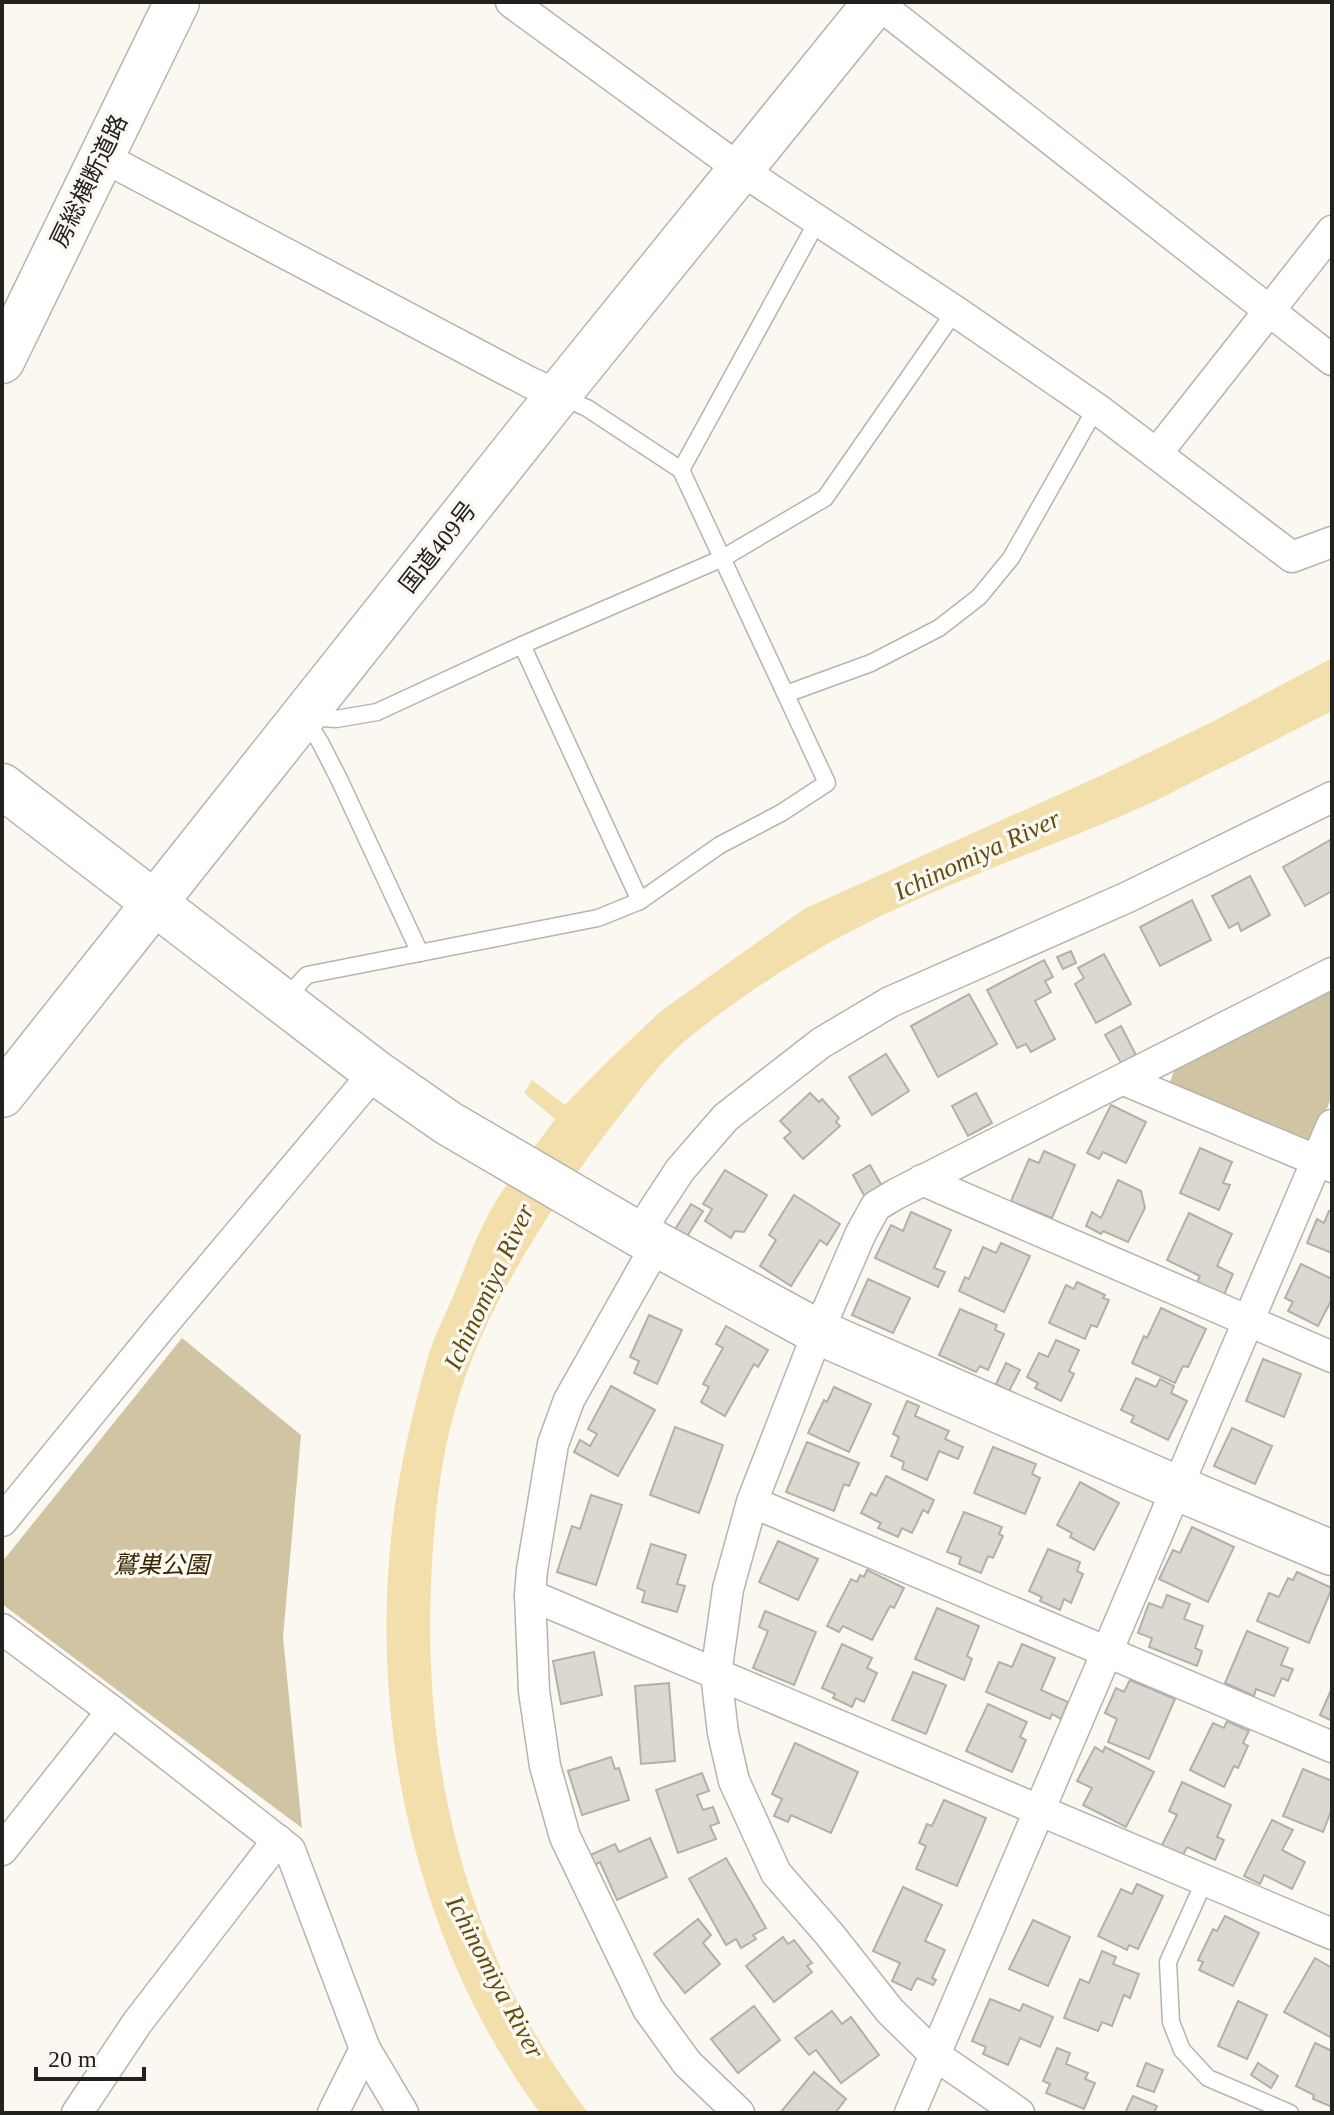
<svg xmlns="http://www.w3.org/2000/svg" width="1334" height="2115" font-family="'Times New Roman','Noto Sans JP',serif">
<rect width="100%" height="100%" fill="#fbf8f1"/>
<!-- green -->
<g fill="#d1c4a2">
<path d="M1332,985v111l-18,44 -17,3 -129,-54 7,-22z"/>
<path d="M182,1338l119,97 -18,202 19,191 -300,-224v-42z"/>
</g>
<!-- water -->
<path fill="#f2dfac" d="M1332,658v53c-43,22 -85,44 -128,65 -20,10 -40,21 -60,30 -82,37 -167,65 -248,103 -72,33 -142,77 -204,126 -25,20 -44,44 -64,70 -24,30 -47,61 -68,93 -40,61 -78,125 -100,195 -20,62 -26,125 -29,189 -8,196 38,374 157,531h-48c-122,-165 -171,-381 -148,-584 6,-55 21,-119 36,-172 5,-19 15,-37 23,-56 11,-25 20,-52 33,-78 18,-37 47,-70 71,-104l-31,-26 8,-13 33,25 40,-41 56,-53 143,-102 296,-133 112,-54z"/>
<!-- building -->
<g fill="#dbd8d1" stroke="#b3b0aa" stroke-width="2">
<path d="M1332,839v52l-27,15 -22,-39z"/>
<path d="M1250,876l20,39 -29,16 -3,-8 -9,5 -17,-32z"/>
<path d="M1192,900l19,40 -51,26 -20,-39z"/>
<path d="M1071,951l5,12 -13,6 -6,-12z"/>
<path d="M1104,954l27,50 -35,19 -21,-39 9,-6 -6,-10z"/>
<path d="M1044,960l9,17 -8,4 6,11 -16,9 20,38 -24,13 -5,-8 -9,4 -30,-58z"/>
<path d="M969,994l28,50 -59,33 -27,-51z"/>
<path d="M1121,1026l15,29 -15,8 -16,-28z"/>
<path d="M886,1054l23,37 -37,24 -23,-38z"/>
<path d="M810,1093l9,9 3,-3 17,19 -3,4 4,4 -37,33 -19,-21 7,-6 -11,-11z"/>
<path d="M976,1093l16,30 -24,13 -16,-30z"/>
<path d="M1111,1105l35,17 -20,41 -23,-11 -4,7 -12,-6z"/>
<path d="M1200,1148l32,14 -9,21 7,2 -11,25 -39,-17z"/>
<path d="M1044,1151l31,14 -23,53 -41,-17 18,-42 10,4z"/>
<path d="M870,1165l12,21 -17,11 -12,-22z"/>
<path d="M725,1170l42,25 -23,37 -9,-1 -4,7 -26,-17 7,-12 -9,-5z"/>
<path d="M1118,1180l23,11 4,17 -17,34 -25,-11 -2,3 -15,-8 6,-14 9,6z"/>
<path d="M794,1195l46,29 -13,21 -7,-5 -29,46 -31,-20 16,-26 -7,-5z"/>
<path d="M691,1204l12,7 -17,27 -12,-7z"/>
<path d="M1329,1211l3,1v41l-25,-10 10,-24 7,4z"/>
<path d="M911,1212l40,18 -17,38 11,4 -7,15 -63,-29 16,-33 12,6z"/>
<path d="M1189,1213l43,21 -15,32 16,8 -9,21 -27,-13 3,-6 -33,-16z"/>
<path d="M1001,1243l29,13 -26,56 -45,-21 6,-14 4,2 14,-32 13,6z"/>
<path d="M1301,1264l31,15v23l-1,-1 -13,25 -30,-15 5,-9 -8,-4z"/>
<path d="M868,1279l42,19 -17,35 -41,-18z"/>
<path d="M1077,1282l28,13 -2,3 6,2 -12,27 -6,-2 -6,14 -36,-16 17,-38 8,4z"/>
<path d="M1161,1308l45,21 -18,38 -5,-1 -8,17 -43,-20 12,-27 3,2z"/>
<path d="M960,1309l37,16 -2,5 9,4 -16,36 -8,-4 -4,6 -37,-17z"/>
<path d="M649,1315l33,15 -25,54 -23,-11 5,-12 -9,-4z"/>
<path d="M726,1326l42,24 -10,17 -4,-3 -29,52 -24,-14 8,-15 -6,-3 20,-36 -7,-4z"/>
<path d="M1056,1340l23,10 -10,21 5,3 -13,27 -26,-13 3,-5 -11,-6 12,-24 9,4z"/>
<path d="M1263,1359l38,15 -17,43 -38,-16z"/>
<path d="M1006,1363l14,7 -11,21 -13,-7z"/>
<path d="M1136,1378l20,9 4,-8 14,7 -3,7 16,8 -19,39 -37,-18 3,-6 -13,-6z"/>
<path d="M611,1386l44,24 -37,66 -44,-24 6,-12 10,6 7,-12 -9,-5z"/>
<path d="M834,1387l37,17 -22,48 -41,-19 16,-33 3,2z"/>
<path d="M907,1401l12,5 -4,10 34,15 -4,8 18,8 -5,12 -19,-8 -12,29 -25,-11 2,-7 -13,-6 8,-19 -6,-3z"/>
<path d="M675,1427l48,18 -24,68 -49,-18z"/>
<path d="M1232,1428l40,18 -17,38 -41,-18z"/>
<path d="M807,1442l52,21 -10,23 -5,-2 -10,27 -48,-19z"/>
<path d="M993,1447l43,17 -4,10 8,4 -15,36 -51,-21z"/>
<path d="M886,1476l48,24 -6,13 -5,-3 -11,23 -10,-5 -4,9 -20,-9 3,-5 -20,-10 10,-20 5,3z"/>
<path d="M1080,1482l39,21 -25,47 -24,-13 2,-4 -15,-8z"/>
<path d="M591,1495l31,10 -26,80 -39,-13 15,-46 8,3z"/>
<path d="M964,1512l38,15 -3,7 4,2 -10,22 -5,-2 -7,17 -22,-9 2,-7 -14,-5z"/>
<path d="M1192,1527l42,20 -26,55 -49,-23 14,-29 7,3z"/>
<path d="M778,1541l40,18 -20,41 -39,-18z"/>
<path d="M651,1544l35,11 -9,29 8,2 -8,26 -35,-10 3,-11 -8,-3z"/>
<path d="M1048,1549l32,13 -3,9 6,3 -12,29 -7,-4 -4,11 -20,-9 2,-4 -13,-6z"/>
<path d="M867,1570l37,18 -10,20 -4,-2 -18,34 -29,-14 -4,6 -12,-6 24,-47 6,3 3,-7 4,2z"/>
<path d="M1297,1572l35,16 -23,55 -52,-22 12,-28 10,4 9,-19 5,2z"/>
<path d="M1167,1595l23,9 -6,15 19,7 -8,22 7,3 -5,15 -48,-19 3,-9 -14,-5 11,-30 13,5z"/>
<path d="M937,1608l42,18 -12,30 5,3 -8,21 -49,-21z"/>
<path d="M765,1611l51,21 -22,53 -41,-17 15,-37 -9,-4z"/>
<path d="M1247,1631l41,17 -7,17 12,4 -5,12 -6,-3 -8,18 -18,-7 -2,7 -29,-13z"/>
<path d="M842,1644l30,14 -5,10 10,5 -13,29 -8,-4 -4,9 -19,-9 2,-4 -13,-6z"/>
<path d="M1022,1644l33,14 -14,32 27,12 -7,17 -9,-5 -2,5 -64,-27 13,-30 13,5z"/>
<path d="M594,1652l8,43 -41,9 -8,-43z"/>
<path d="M913,1672l33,13 -20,49 -34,-14z"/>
<path d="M1130,1680l45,19 -26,60 -41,-17 9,-23 -12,-6 11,-25 8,4z"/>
<path d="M669,1683l6,78 -34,3 -6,-78z"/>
<path d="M1332,1688v33l-12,-6z"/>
<path d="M988,1704l39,18 -7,15 6,3 -14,32 -46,-21z"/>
<path d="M1227,1721l22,10 -6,12 5,3 -10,22 -4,-2 -10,21 -34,-17 23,-47 11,5z"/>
<path d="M795,1743l63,29 -27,61 -40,-18 -3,7 -14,-6 8,-17 -10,-5z"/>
<path d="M1095,1747l8,5 2,-5 49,25 -28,55 -43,-22 9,-17 -15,-7z"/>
<path d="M611,1757l4,12 4,-1 10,32 -47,15 -14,-44z"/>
<path d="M1303,1769l29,12v28l-9,23 -40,-16z"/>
<path d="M702,1773l7,18 -12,4 6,15 10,-3 6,16 -9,3 6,13 -38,14 -22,-63z"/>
<path d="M1182,1782l49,23 -14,32 7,3 -9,20 -28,-13 -5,10 -21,-10 16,-32 -8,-4z"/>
<path d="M944,1800l42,18 -29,68 -41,-17 10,-23 -7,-3 8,-19 5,2z"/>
<path d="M1272,1820l21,10 -11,20 23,12 -13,27 -28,-14 -4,9 -16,-8z"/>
<path d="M650,1838l17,39 -50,23 -17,-38 -5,3 -5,-10 25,-11 4,8z"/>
<path d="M726,1858l40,70 -13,7 3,4 -15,9 -5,-9 -10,6 -37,-66z"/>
<path d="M1137,1884l26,12 -25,53 -9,-4 -2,5 -29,-14 23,-47 11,5z"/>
<path d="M903,1887l39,18 -17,36 20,9 -13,28 4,2 -3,5 -16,-7 -6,12 -19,-9 8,-18 -27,-12z"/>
<path d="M1225,1916l34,17 -26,53 -34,-16 4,-8 -5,-2 15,-31 4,2z"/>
<path d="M698,1919l13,16 -8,8 17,21 -35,29 -31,-39z"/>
<path d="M1033,1920l37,17 -22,49 -39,-17z"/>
<path d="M783,1937l5,7 6,-4 18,23 -5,3 5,6 -38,30 -28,-36z"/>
<path d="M1102,1951l14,6 -3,7 26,10 -9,24 -6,-3 -12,31 -10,-4 -4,9 -34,-13 16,-39 9,4z"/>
<path d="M1315,1958l17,10v66l-2,3 -46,-25z"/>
<path d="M990,1999l30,12 3,-7 30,13 -13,30 -20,-9 -12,27 -25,-11 3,-7 -14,-6z"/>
<path d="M1238,2001l29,14 -20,44 -29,-13z"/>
<path d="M754,2006l26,34 -42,33 -27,-34z"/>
<path d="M832,2011l10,13 9,-7 28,38 -38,28 -25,-33 -7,5 -14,-17z"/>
<path d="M1315,2043l17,8v56l-19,-8 1,-4 -18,-9z"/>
<path d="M1057,2048l13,5 -4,11 22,9 -3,6 10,4 -11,26 -38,-16 4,-9 -7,-3z"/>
<path d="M1146,2063l17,7 -9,22 -17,-6z"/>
<path d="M1258,2063l20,13 -7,12 -20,-13z"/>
<path d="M814,2072l32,27 -11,14h-55z"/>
<path d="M1133,2096l24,10 -3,7h-29z"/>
</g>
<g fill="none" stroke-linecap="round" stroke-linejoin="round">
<defs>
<g id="lane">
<path d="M681,470l137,-250"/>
<path d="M522,645l118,256"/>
<path d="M786,694l85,-31 68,-35 40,-31 32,-39 85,-150"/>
<path d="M310,717l26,2 41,-7 145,-67 201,-87 102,-60 130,-187"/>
<path d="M305,718l15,24 19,37 81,174"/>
<path d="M283,1001l24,-26 291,-57 42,-17 80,-56 61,-32 46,-30 -146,-313 -94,-62 -26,-11"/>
<path d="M1205,1880l-37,82 3,60 11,28 26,28 82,35"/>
</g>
<g id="street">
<path d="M511,2l230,168 214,141 141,97 196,149 40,-15"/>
<path d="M876,2l456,358"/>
<path d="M101,156l428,226 29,13"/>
<path d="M1157,453l175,-222"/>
<path d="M1124,1080l208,87"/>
<path d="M922,1180l410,177"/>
<path d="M638,1234l42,-64 46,-53 95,-74 69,-41 238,-105 204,-100"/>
<path d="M657,1244l-88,156 -16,44 -21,126 -2,25 4,96 11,75 20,71 83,172 39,54 52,50"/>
<path d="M752,1502l580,245"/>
<path d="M2,1521l157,-192 216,-257"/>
<path d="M530,1595l802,339"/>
<path d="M2,1629l110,82 178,139 75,199 38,64"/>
<path d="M2,1850l110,-139"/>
<path d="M77,2113l60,-90 141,-183"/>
<path d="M333,2113l32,-64"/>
<path d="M910,2113l422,-988"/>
<path d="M1019,2113l-84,-58 -45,-44 -60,-76 -54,-62 -42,-92 -11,-48 -7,-59 12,-85 24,-87 66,-170 43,-99 15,-27 20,-12 436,-221"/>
</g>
<g id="secondary">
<path d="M2,361l175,-359"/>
<path d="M2,786l373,286 73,51 190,111 180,98 359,156 155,65"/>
</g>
<path id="highway" d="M2,1095l556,-700 318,-393"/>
</defs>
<!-- lane casing -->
<use href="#lane" stroke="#b6b4ad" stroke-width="19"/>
<!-- street casing -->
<use href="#street" stroke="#b6b4ad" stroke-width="33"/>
<!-- secondary casing -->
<use href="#secondary" stroke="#b6b4ad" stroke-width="47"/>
<!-- highway casing -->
<use href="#highway" stroke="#b6b4ad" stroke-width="47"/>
<!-- lane -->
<use href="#lane" stroke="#fff" stroke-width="16"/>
<!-- street -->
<use href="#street" stroke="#fff" stroke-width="30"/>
<!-- secondary -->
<use href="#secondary" stroke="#fff" stroke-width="44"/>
<!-- highway -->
<use href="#highway" stroke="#fff" stroke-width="44"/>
</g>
<g text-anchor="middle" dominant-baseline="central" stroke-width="7" stroke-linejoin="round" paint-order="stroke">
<!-- street labels -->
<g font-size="24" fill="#22211e" stroke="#fbf8f1">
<text transform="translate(89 181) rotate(-64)">房総横断道路</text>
<text transform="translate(438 547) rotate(-52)">国道409号</text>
</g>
<!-- park labels -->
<g font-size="24" font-style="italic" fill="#352700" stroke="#fbf8f1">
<text x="161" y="1565">鷲巣公園</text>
</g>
<!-- water labels -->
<g font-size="26" font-style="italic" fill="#614d10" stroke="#fbf8f1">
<text transform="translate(977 855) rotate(-25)">Ichinomiya River</text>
<text transform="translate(489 1287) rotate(-65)">Ichinomiya River</text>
<text transform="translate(495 1977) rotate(62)">Ichinomiya River</text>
</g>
</g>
<!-- border -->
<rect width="1334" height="2115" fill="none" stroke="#22211e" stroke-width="8"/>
<!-- scale -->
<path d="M36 2067v12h108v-12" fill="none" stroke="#22211e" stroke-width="4"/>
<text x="48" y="2067" font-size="24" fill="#22211e" stroke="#fbf8f1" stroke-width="6" paint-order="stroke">20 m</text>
</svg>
